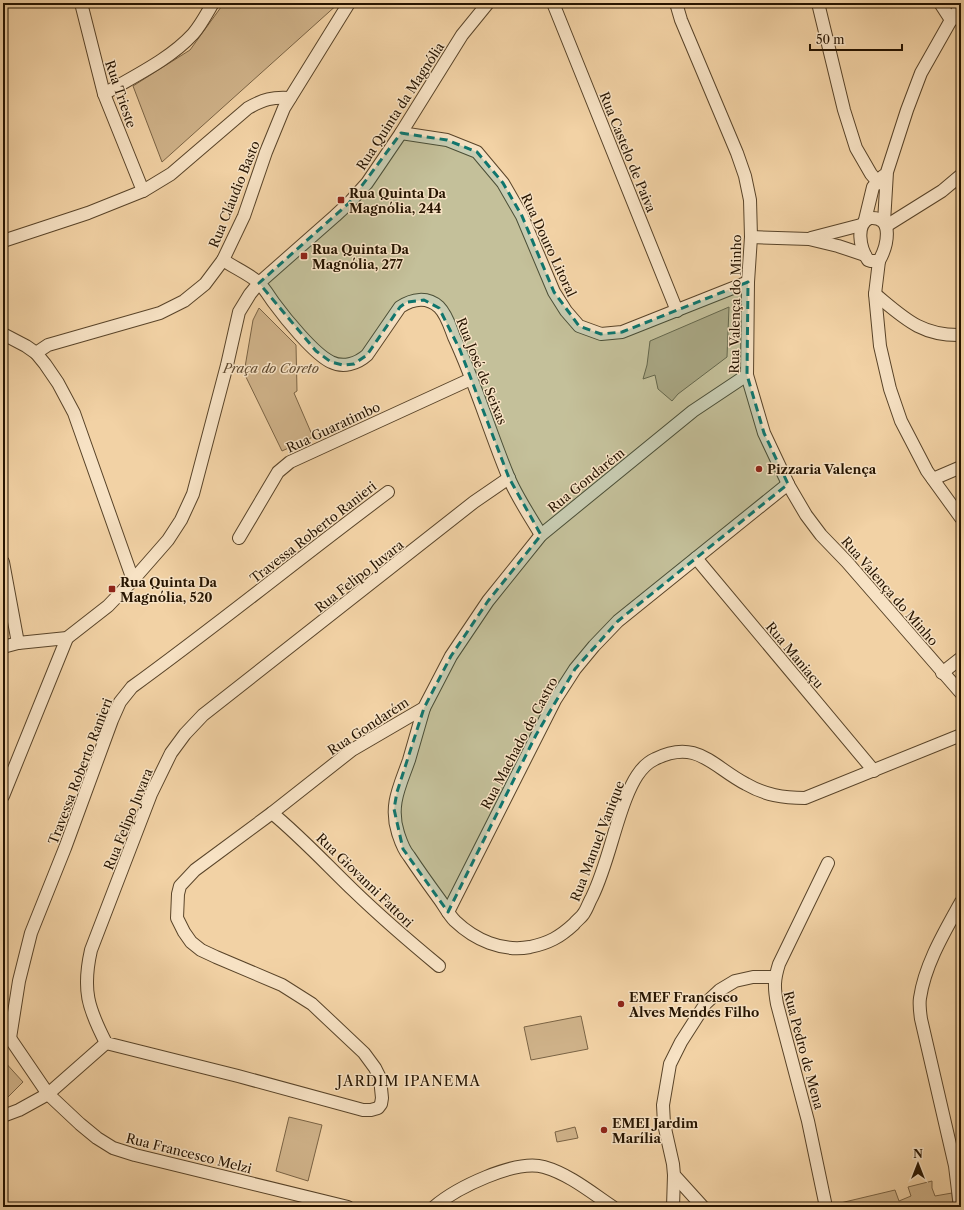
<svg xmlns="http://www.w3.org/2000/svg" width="964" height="1210" font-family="'Libre Caslon Text',serif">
<rect width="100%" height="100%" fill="#f2d2a5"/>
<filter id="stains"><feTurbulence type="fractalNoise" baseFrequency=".005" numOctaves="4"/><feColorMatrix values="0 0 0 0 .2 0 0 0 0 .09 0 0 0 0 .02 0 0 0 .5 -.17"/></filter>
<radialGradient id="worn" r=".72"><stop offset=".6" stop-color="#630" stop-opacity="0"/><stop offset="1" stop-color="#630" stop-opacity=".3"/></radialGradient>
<!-- green -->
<g fill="#cfb289" stroke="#7a6344">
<path d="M224,3h115l-177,159 -29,-76 57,-36z"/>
<path d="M729,307l-2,50 -49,37 -6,7 -14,-12 -3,-14 -12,4 4,-14 3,-24z"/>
<path d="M259,308l37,37 1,46 -3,2 19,44 -31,14 -38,-78 9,-53z"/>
<path d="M581,1016l7,33 -57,11 -7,-33z"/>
<path d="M3,1060l20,22 -20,20z"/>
<path d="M289,1117l33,8 -14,56 -32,-10z"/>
<path d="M575,1127l3,11 -21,4 -2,-10z"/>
<path d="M932,1181v7l3,8 17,-3 1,14h-116l-1,-3 59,-14 4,11 12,-5 -3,-9z"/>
</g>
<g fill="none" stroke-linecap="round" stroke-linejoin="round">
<defs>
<g id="minor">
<path d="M81,3l23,91 39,97"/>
<path d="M553,3l124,308"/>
<path d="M676,3l5,17 56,133 8,23 5,24 1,37 -3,45 -1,93 17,58 25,53 17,29 15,20 26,27 114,131"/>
<path d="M818,3l26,107 12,38 15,26 6,7 9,5"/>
<path d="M940,3l11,17 7,-4"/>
<path d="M104,94c30,-18 65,-34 89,-60 8,-9 14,-21 20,-31"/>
<path d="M401,133l46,7 30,12 26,31 19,33 32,76 12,19 13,15 22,8 21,-2 126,-50"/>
<path d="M870,218c25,-2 17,29 9,43h-8l-3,-1c-8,-12 -13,-36 2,-42z"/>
<path d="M865,220l8,-33 10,-11"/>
<path d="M884,222l3,-50 20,-62 14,-37 30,-53 10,-14"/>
<path d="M886,226l56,-35 19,-16"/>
<path d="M751,237l58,2 29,7 27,9"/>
<path d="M811,238l50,-13"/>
<path d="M3,241l85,-28 55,-22 28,-17 77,-66c16,-9 24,-11 42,-10"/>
<path d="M223,260c10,7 28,15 36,23 6,6 10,13 15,20 11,15 40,51 57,59 12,6 26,2 36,-7l33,-48c12,-8 27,-11 39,0 8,8 11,20 15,30 21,45 35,93 54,139 8,20 22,40 33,59"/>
<path d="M879,261l-4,33 5,52 10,43 11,32 26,50 34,47"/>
<path d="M875,294c29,24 46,42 86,41"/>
<path d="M3,334l23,12 10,7 12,-8 112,-32 24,-12 21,-17 18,-24 21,-44 22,-64 18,-44 65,-105"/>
<path d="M36,353l9,11 13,19 16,30 59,167"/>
<path d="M509,478l-35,24 -271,213 -18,19 -14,19 -20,41 -60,156c-9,40 -3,58 15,93l132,33 125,34h8l7,-2 3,-4 1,-6 -2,-20 -5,-10 -11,-15 -52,-49 -30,-19 -66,-28 -15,-7 -10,-8 -7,-10 -7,-14 1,-24 2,-8 15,-16 77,-57 80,-63 72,-42 27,-52 37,-55 53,-66 152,-124 54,-36"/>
<path d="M933,479l28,-12"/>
<path d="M239,538l39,-66 12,-10 181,-83"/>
<path d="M696,558l178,213"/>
<path d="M3,562l15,81"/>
<path d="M3,647l15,-4 49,-5 41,-32 25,-26 35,-40 13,-20 12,-26 34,-129 12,-53 11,-18 9,-11 76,-67 14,-13 18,-20 34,-50 61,-98 26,-32"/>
<path d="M942,673l19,-15"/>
<path d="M424,708c-5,17 -10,35 -15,52 -9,26 -20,45 -11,73 3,9 5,16 11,23 10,15 20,29 31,44 5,7 9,15 15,21 20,19 47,31 75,26 19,-4 30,-10 44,-23 3,-4 8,-7 10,-11 3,-4 5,-11 8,-16 15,-31 21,-66 34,-99 6,-15 14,-32 29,-39 42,-21 58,8 91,25 19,11 37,14 59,14l156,-63"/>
<path d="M3,796l64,-158"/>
<path d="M272,813c29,24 55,52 82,78 27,26 56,51 85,75"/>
<path d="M448,912l107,-212 20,-31 19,-23 24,-25 170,-137"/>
<path d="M3,1028l45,66 32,30 17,14 16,10 22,7 213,52"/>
<path d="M10,1038l9,-57 12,-48 34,-85 47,-128 8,-18 12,-15c87,-63 170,-131 256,-195"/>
<path d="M3,1116l16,-6 29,-16 58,-51"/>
<path d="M434,1207c22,-19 81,-48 110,-40 25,7 48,26 69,40"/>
<path d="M673,1207l1,-32"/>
<path d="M703,1207l-29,-32 -1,-11 -9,-40 -1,-19 7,-41 11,-22 25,-39 14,-13 15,-9 18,-4h21"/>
<path d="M826,1207l-18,-86 -31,-117c-3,-17 -3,-24 2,-40l49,-101"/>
<path d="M960,1207l-5,-41 -34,-147c-1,-7 -2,-15 -1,-21 5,-34 25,-67 41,-96"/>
</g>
</defs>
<!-- minor casing -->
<use href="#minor" stroke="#594429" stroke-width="14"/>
<!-- minor -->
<use href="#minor" stroke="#f7e2c4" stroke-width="12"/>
</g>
<!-- marked area -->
<path fill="#0f766e" fill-opacity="0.2" stroke="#0f766e" stroke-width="3" stroke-dasharray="8 5" stroke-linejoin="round" d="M401,133l46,7 30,12 26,31 19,33 32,76 25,34 22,8 21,-2 126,-50 -1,93 17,58 24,51 -170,137 -43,48 -39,66 -88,177 -45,-63 -9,-40 3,-17 27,-84 27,-52 37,-55 53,-66 -32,-57 -49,-128 -21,-42 -15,-8 -17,2 -7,5 -33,48 -13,9 -11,1 -12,-3 -15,-11 -57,-68 90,-80z"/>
<!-- markers -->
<g fill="#8f2418" stroke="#f7e2c4" stroke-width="1.5">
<rect x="337" y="196" width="8" height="8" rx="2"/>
<rect x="300" y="252" width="8" height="8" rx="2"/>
<circle cx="759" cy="469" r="4"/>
<rect x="108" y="585" width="8" height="8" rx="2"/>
<circle cx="621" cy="1004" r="4"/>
<circle cx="604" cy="1130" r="4"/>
</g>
<g text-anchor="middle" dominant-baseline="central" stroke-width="3" stroke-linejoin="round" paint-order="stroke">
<!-- street labels -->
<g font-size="13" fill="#261400" stroke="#f7e2c4">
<text transform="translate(121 94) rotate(71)">Rua Trieste</text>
<text transform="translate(400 106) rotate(-57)">Rua Quinta da Magnólia</text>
<text transform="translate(628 152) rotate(68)">Rua Castelo de Paiva</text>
<text transform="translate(234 194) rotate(-68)">Rua Cláudio Basto</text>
<text transform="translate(549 245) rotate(65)">Rua Douro Litoral</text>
<text transform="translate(735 304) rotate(-89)">Rua Valença do Minho</text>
<text transform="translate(482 371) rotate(68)">Rua José de Seixas</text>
<text transform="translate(333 427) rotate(-25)">Rua Guaratimbo</text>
<text transform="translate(586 480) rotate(-39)">Rua Gondarém</text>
<text transform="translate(313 532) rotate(-38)">Travessa Roberto Ranieri</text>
<text transform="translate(359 576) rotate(-38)">Rua Felipo Juvara</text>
<text transform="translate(890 591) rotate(49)">Rua Valença do Minho</text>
<text transform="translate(795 655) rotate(50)">Rua Maniaçu</text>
<text transform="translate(368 726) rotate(-33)">Rua Gondarém</text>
<text transform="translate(519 743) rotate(-62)">Rua Machado de Castro</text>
<text transform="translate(80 771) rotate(-69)">Travessa Roberto Ranieri</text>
<text transform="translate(128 819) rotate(-68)">Rua Felipo Juvara</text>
<text transform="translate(597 841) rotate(-69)">Rua Manuel Vanique</text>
<text transform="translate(365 880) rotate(44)">Rua Giovanni Fattori</text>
<text transform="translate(804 1050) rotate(75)">Rua Pedro de Mena</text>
<text transform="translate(189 1153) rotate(14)">Rua Francesco Melzi</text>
</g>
<!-- poi labels -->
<g font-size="13" font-weight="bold" fill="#261400" stroke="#f7e2c4" text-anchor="start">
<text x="349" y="193">Rua Quinta Da<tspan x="349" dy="15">Magnólia, 244</tspan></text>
<text x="312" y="249">Rua Quinta Da<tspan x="312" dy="15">Magnólia, 277</tspan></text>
<text x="767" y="469">Pizzaria Valença</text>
<text x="120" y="582">Rua Quinta Da<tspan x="120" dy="15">Magnólia, 520</tspan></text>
<text x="629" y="997">EMEF Francisco<tspan x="629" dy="15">Alves Mendes Filho</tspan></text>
<text x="612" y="1123">EMEI Jardim<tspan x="612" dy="15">Marília</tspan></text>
</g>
<!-- park labels -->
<g font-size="13" font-style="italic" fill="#614b30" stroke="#f7e2c4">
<text x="271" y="368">Praça do Coreto</text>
</g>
<!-- neighbourhood labels -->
<g font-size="14" letter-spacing="1" fill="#261400" stroke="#f7e2c4">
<text x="409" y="1081">JARDIM IPANEMA</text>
</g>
</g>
<!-- margin -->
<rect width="964" height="1210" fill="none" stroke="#f2d2a5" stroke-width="16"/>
<rect x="4" y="4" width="956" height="1202" fill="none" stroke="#261400" stroke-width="2"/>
<rect x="8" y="8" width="948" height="1194" fill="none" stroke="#261400"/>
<!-- north arrow -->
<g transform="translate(918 1164)" stroke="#f7e2c4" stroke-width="3" paint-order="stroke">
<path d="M0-3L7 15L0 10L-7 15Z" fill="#261400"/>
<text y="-6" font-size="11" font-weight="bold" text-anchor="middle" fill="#261400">N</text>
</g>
<!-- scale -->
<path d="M810 44v6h92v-6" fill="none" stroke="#261400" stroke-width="2"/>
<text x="816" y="44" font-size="12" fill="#261400" stroke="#f7e2c4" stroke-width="3" paint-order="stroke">50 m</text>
<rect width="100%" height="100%" filter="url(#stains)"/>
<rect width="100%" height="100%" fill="url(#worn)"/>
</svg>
